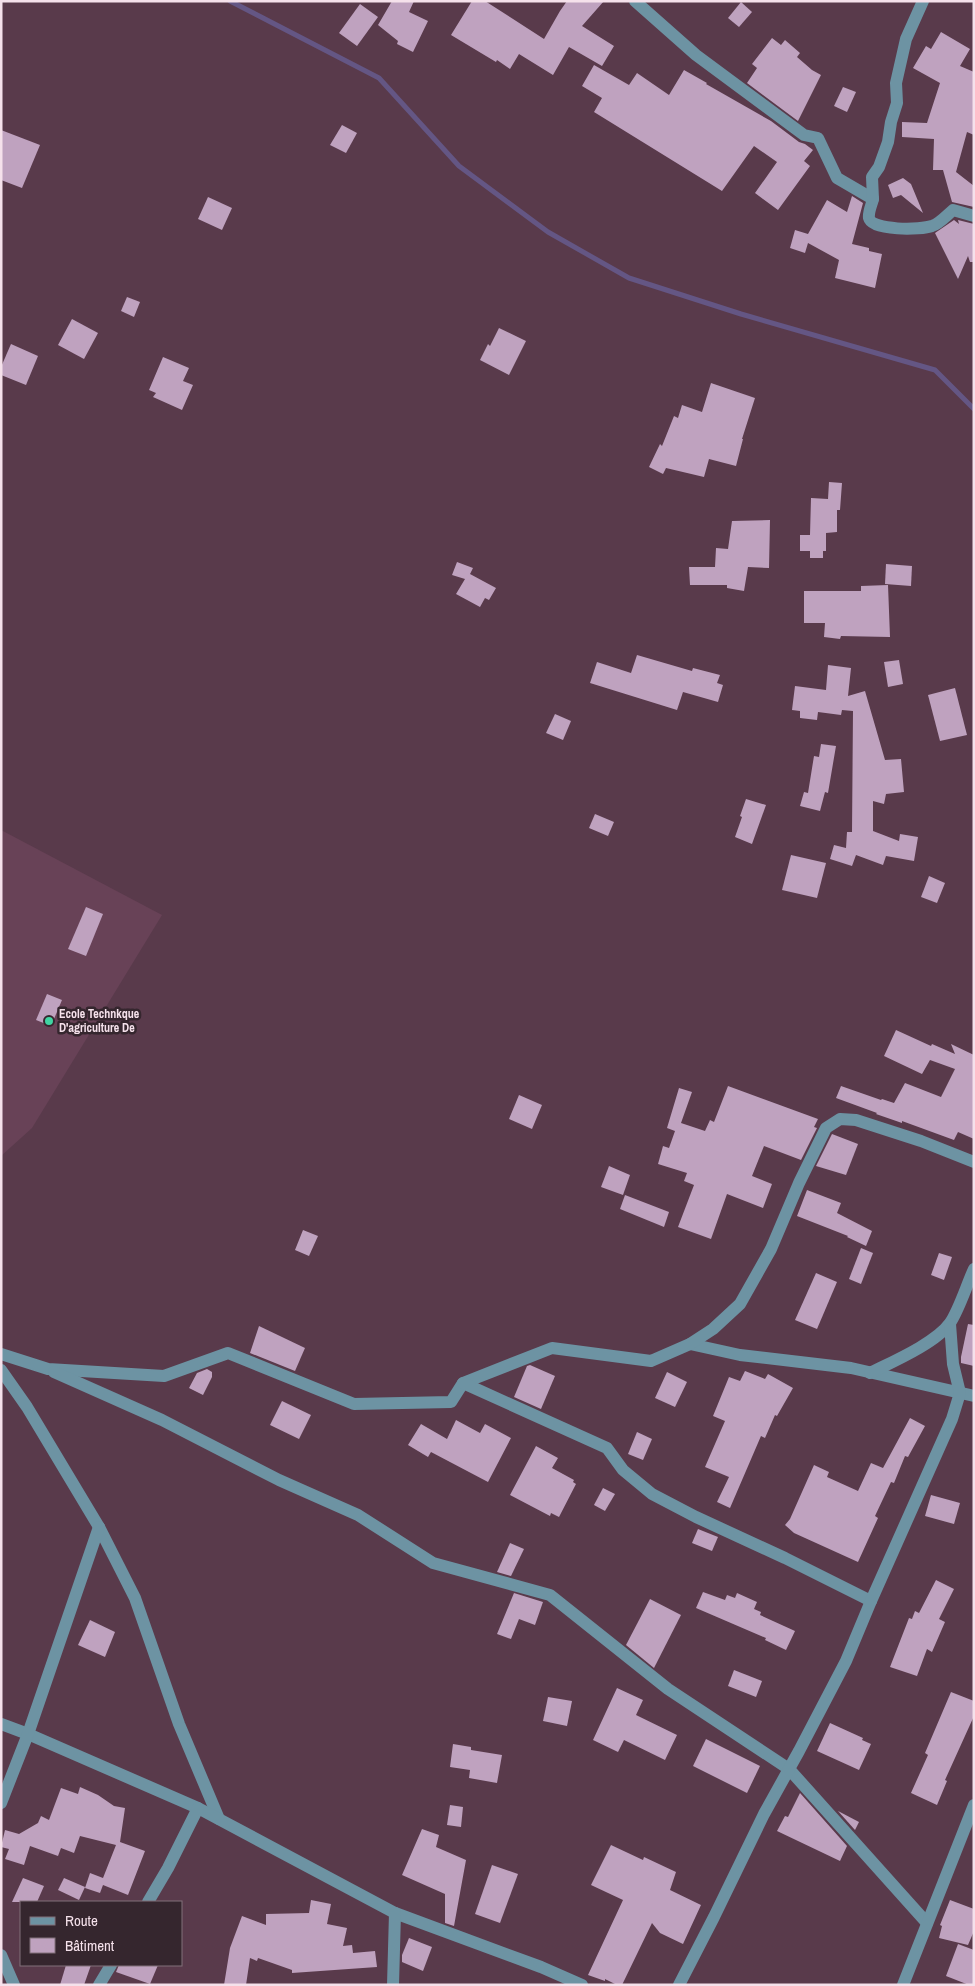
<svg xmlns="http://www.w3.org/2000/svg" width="975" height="1986" font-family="'Archivo Narrow',sans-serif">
<rect width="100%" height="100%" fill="#593a4b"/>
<!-- built -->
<path fill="#684257" d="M1,830l161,85 -130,213 -31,28z"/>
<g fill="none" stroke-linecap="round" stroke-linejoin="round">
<!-- stream -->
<path stroke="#645684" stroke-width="5" d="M230,1l149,77 80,88 89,66 81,46 112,36 194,56 39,39"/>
</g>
<!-- building -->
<g fill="#bfa2bf">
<path d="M392,1h22l-5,11 19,9 -15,31 -16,-8 1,-3 -20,-16z"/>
<path d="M472,1h13l59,38 16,-28 7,-10h37l-22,25 32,20 -12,20 -33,-19 -16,28 -34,-21 -9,15 -13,-9 -1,2 -45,-27z"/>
<path d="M741,2l11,10 -13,15 -11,-9z"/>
<path d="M360,4l18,13 -21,29 -18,-13z"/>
<path d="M941,32l29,17 -10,17 14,6v63l-7,-3 -11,40 18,14v21l-22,-5 -9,-32h-10l1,-31 -32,-2v-15l25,1 13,-40 -27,-15 13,-22 5,3z"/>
<path d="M772,38l9,7 4,-5 15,13 -3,4 15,13 9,5 -23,46 -51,-38 10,-15 -5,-4z"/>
<path d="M594,65l35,20 8,-12 32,22 15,-25 23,13 -1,1 65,37 28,21 6,2 8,6 -9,11 6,5 -32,44 -23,-17 22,-31 -23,-16 -32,45 -128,-79 8,-14 -20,-12z"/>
<path d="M843,87l13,5 -9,20 -13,-6z"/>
<path d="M342,125l15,8 -11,20 -16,-8z"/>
<path d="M1,130l39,15 -18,43 -21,-8z"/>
<path d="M903,178l8,6 12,29 -22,-18 -8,3 -5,-13z"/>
<path d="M852,196l11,7 -11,41 17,4v3l13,3 -7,34 -40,-10 4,-18 -31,-17 -3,10 -15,-5 5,-18 13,4 19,-34 20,12z"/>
<path d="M208,197l24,11 -10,22 -24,-11z"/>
<path d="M954,220l5,4 -1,-4 16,4v38h-4l-2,-6 -10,23 -23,-46z"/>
<path d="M127,297l13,5 -6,15 -13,-6z"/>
<path d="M72,319l26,14 -14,26 -26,-14z"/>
<path d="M499,328l27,13 -17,34 -29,-15 8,-16 2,2z"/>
<path d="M11,344l27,12 -12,29 -25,-10v-8z"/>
<path d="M163,357l26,11 -6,13 10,4 -11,25 -29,-13 3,-4 -7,-3z"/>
<path d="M711,383l44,15 -13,41h1l-7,27 -27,-7 -5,18 -38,-9 -3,6 -14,-7 11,-23 2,2 12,-30 4,2 4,-13 20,7z"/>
<path d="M829,482l13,1 -2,27h-3v22l-11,1v18h-3v7h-13v-7h-10v-16h10l1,-37 17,1z"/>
<path d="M770,520l-1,48 -21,-1 -4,24 -17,-3v-3h-37l-1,-18h26l1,-19 12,1 4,-28z"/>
<path d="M457,562l16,6 -3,6 26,14 -7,12 -4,-2 -5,9 -24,-13 9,-15 -13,-4z"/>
<path d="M886,564l26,2 -1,20 -26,-2z"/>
<path d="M888,585l2,52 -49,-1 -1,3 -16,-2 1,-14h-21v-32h57v-5z"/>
<path d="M637,655l55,16 1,-3 27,7 -3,8 6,2 -5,17 -35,-10 -6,18 -87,-27 7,-21 34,11z"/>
<path d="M899,660l4,24 -15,3 -4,-25z"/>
<path d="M828,665l23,3 -3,28 17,-5 20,69 16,-1 3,33 -18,2 -2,10 -11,-3v30l26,10 1,-7 18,3 -4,24 -28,-5 -3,9 -27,-10 -4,11 -22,-7 4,-14 12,3 1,-16h5l1,-121 -11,-1 -1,5 -23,-3 -1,8 -17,-2v-7l-8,-1 3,-24 31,4z"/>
<path d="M955,688l12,47 -27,6 -12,-46z"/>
<path d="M555,714l16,7 -8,19 -17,-7z"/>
<path d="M821,744l15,2 -8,47 -3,-1 -5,19 -20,-5 4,-14 4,1 6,-37 5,1z"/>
<path d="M746,799l20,6 -14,39 -17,-7 7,-20 -2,-1z"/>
<path d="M595,814l19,8 -6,14 -19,-8z"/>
<path d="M791,855l35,8 -9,35 -35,-8z"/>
<path d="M929,876l16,7 -8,20 -16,-6z"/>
<path d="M86,907l17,7 -17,42 -18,-7z"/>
<path d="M47,994l15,6 -11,26 -15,-6z"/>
<path d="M896,1030l35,16 1,-2 23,10 -4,-10 23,11v84l-16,-7 -4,8 -52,-19v2l-26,-9 1,-1 -41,-15 5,-12 40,14 1,-1 12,4 11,-20 36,14 14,-28 -25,-9 -8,14 -38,-18z"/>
<path d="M728,1086l90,33 -4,8 3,1 -16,32 -37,-14 -12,30 20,8 -9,24 -36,-14 -16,45 -33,-12 16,-42 -10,-4 3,-8 -29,-9 5,-18 6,2 6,-17 -8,-3 12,-40 13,4 -11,31 24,8 5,-11 4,2z"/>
<path d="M519,1095l23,10 -10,24 -23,-10z"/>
<path d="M832,1134l26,10 -12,31 -30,-9z"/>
<path d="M609,1166l21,9 -7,20 -22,-8z"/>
<path d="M807,1190l34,13 -4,10 35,18 -6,15 -19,-9 1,-1 -51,-20z"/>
<path d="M625,1195l44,17 -5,15 -44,-18z"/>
<path d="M303,1230l15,6 -9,20 -14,-6z"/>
<path d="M861,1248l12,5 -12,31 -12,-5z"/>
<path d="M939,1253l13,4 -8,23 -13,-5z"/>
<path d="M816,1273l21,9 -20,47 -22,-9z"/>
<path d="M968,1324l6,1v41l-13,-3v-6z"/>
<path d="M259,1326l46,22 -10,23 -45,-18z"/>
<path d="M530,1365l25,11 -14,33 -27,-12 13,-31z"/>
<path d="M207,1369l5,3v5l-9,18 -14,-7 8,-15z"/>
<path d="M745,1371l20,8 3,-5 25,14 -16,28 -2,-1 -10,23 -4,-2 -31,72 -13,-6 12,-25 -24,-10 20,-46 -12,-5 16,-39 11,4z"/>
<path d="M667,1372l20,10 -12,25 -20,-9z"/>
<path d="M282,1401l29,14 -12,24 -29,-14z"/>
<path d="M910,1418l15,8 -17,31 -3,-1 -11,27 -3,-1 -16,34 3,2 -20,44 -64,-29 -9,-8 5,-6 24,-54 15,7 -2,5 31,14 13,-28 12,5z"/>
<path d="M456,1420l24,13 5,-9 26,14 -23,44 -57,-30 -3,5 -20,-12 13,-21 26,15z"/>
<path d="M637,1432l15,7 -9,21 -15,-6z"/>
<path d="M536,1446l22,12 -6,10 22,12 -1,2 3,2 -17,33 -8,-4 -1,3 -40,-21z"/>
<path d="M603,1488l12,6 -10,17 -11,-6z"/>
<path d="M931,1495l29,8 -6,21 -29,-8z"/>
<path d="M698,1529l20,8 -6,14 -20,-8z"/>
<path d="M510,1543l14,6 -13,27 -14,-4z"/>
<path d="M936,1580l18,9 -15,30 6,3 -13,30 -5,-3 -10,27 -27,-9 19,-49 3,1 3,-8 4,2z"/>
<path d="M703,1592l22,8 2,-5 8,3 2,-5 20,9 -3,7 7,3 -1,3 35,16 -9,19 -21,-10 1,-2 -70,-30z"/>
<path d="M514,1593l29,9 -8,23 -16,-6 -8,20 -14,-5z"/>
<path d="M650,1599l31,16 -27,53 -28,-23z"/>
<path d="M90,1620l25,12 -10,25 -27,-12z"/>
<path d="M734,1670l28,11 -6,16 -28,-11z"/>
<path d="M617,1688l26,12 -7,15 41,20 -12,25 -41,-20 -6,12 -25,-12z"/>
<path d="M951,1692l23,9v15l-29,64 2,1 -10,24 -26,-12 17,-38 -3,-2z"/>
<path d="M548,1697l24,4 -5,25 -24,-5z"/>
<path d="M830,1723l33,15 -1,2 9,4 -12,26 -42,-19z"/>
<path d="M706,1739l54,27 -13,27 -54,-27z"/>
<path d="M453,1744l18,3v3l31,5 -5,28 -28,-5 1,-8 -20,-3z"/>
<path d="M80,1787l18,8 16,11 11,2 -5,34 25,9 -17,44 -25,-10 -3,8 -15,-5 5,-15 13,5 13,-33 -36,-9 -6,17 -13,-5 -3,8 -28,-10 -6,19 -19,-6 4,-10 -8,-2 4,-17 14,4 19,-11 3,-7 8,4 12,-32 17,6z"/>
<path d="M800,1793l47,53 -7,15 -63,-30 8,-15 3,1z"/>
<path d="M450,1805l13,2 -2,20 -14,-2z"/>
<path d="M838,1811l21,11 -4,8z"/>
<path d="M422,1829l17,6 -3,12 30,13 -12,66 -9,-3v-29l-43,-19z"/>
<path d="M611,1845l32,15 1,-3 32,15 -6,18 31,15 -18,39 -23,-11 -8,-10 -30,62h-5l-12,-6v2l-17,-6 35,-75 -32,-15z"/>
<path d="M492,1865l26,9 -18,49 -25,-9z"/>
<path d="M23,1878l21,8 -7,16h-25z"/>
<path d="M64,1878l21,9 -6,13 -21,-10z"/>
<path d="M311,1900l20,4 -4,20 20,4 -4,18 9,-1 1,8 22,-2 2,16 -85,6v-3l-34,-12 -1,3 -7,-3 -4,27h-22l6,-37 12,-32 24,9v-11l43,-1z"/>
<path d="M950,1900l24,9v22l-6,14 -29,-7 3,-12 -2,-1z"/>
<path d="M409,1938l23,9 -9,24 -21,-9v-7z"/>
<path d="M958,1944l16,6v35h-5l-23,-9z"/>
<path d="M66,1965h25l-7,20h-24z"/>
<path d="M119,1965h39l-8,19 -34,-12z"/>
</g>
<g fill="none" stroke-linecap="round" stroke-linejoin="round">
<!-- minor -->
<g stroke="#6d93a3" stroke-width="12">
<path d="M635,1l61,54 108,80 14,3 19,40 36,21c-1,5 -5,13 -4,19 3,13 52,12 63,8 7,-2 15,-11 21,-16l21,6"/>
<path d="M873,199l-1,-22 7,-10 9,-25 3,-20 6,-19 -1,-20 10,-44 17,-38"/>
<path d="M690,1344l50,11 111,13 123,28"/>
<path d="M1,1354l47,15 116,7 64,-23 126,51 97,-2 12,-19 89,-35 99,13 39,-17 23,-15 27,-25 31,-55 28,-66 27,-55 14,-9 16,1 65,21 53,21"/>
<path d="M1,1370l26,37 72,120 36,71 44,126 40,95"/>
<path d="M54,1372l108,48 117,60 79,35 75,48 117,32 118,94 121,80 138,154"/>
<path d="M870,1373c22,-11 66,-30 80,-50 9,-13 17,-39 24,-54"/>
<path d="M463,1383l144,65 16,22 29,24 44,23 89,41 86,43"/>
<path d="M1,1724l27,10 170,74 197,105 146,54 41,18"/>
<path d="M1,1803l27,-69 71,-207"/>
<path d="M148,1902l20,-34 30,-60"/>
<path d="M1,1955l13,30"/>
<path d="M99,1985l12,-20"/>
<path d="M393,1985l2,-72"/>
<path d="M679,1985l35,-68 50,-103 35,-63 47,-90 25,-60 81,-182 8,-26 -7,-29 -3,-40"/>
<path d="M903,1985l71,-180"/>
</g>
</g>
<!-- markers -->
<circle fill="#40d4a2" stroke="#35262e" stroke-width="2" cx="49" cy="1021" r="5"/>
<g text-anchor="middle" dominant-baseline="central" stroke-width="5" stroke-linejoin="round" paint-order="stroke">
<!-- poi labels -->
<g font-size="12" font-weight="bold" fill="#f5e1eb" stroke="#35262e" text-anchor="start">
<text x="59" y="1014">Ecole Technkque<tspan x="59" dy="14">D'agriculture De</tspan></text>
</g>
</g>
<!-- border -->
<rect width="975" height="1986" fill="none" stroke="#f5e1eb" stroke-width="5"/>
<!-- legend -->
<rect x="20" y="1901" width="162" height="65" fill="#35262e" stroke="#82717a"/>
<rect x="30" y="1917" width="25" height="8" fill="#6d93a3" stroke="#82717a"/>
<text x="65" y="1926" font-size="15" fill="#f5e1eb">Route</text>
<rect x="30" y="1938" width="25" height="15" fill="#bfa2bf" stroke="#82717a"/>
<text x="65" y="1951" font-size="15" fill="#f5e1eb">Bâtiment</text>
</svg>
